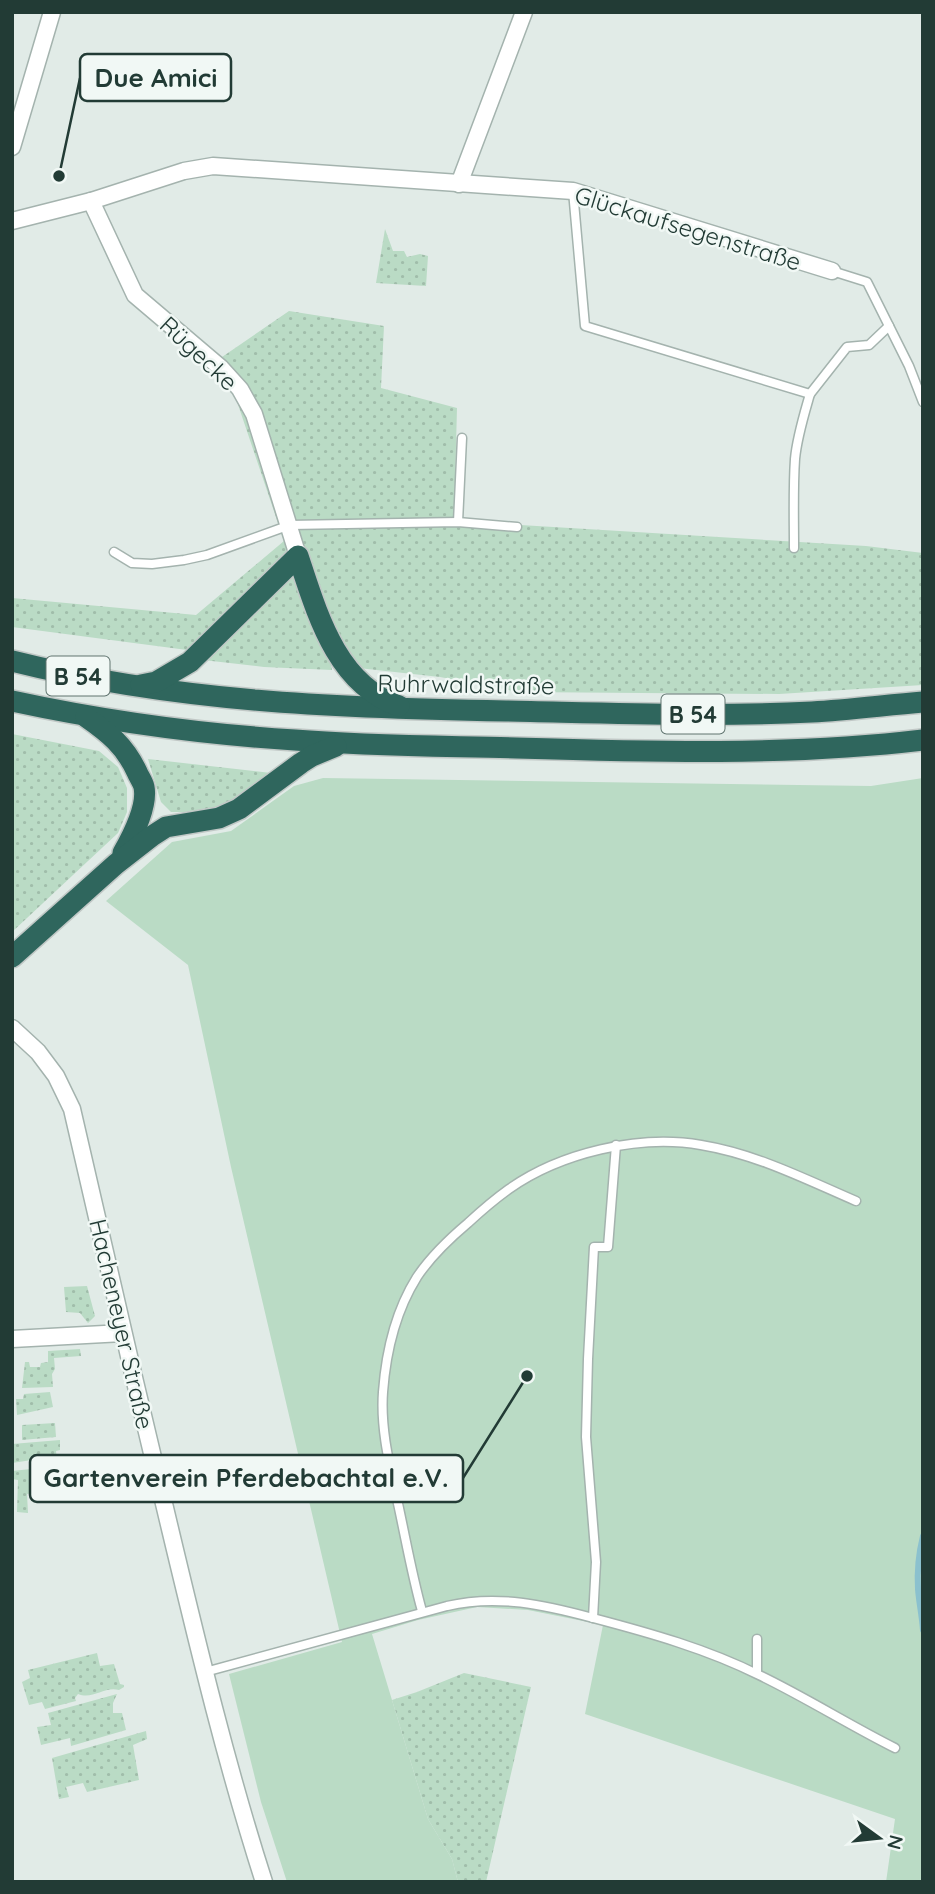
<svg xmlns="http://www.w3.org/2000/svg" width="935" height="1894" font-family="Quicksand,sans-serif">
<defs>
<pattern id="grass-dots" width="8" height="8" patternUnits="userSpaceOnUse" patternTransform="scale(1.75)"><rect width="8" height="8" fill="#badbc5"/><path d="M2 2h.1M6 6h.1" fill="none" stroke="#a0bdaa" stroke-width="1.8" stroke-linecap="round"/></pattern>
</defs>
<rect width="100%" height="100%" fill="#e1ebe7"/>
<!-- grass -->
<g fill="url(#grass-dots)">
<path d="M385,229l8,22h11l3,6 13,-3 8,2 -2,30 -50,-3z"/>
<path d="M289,311l95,15 -3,62 76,20 -3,113 412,25 57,7v132l-144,9 -260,-2 -79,-15 -109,-12 1,5 -68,-3 -61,-7 7,-7 -198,-26v-29l184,17 88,-74 -62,-184z"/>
<path d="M12,734l87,17 19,16 9,21v24l-9,21 -106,99z"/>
<path d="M148,759l123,14 -45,34 -29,5h-26l-10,-10z"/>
<path d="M87,1286l8,30 -7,7 -8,-10 -14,-1 -2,-25z"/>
<path d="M80,1349l1,7 -27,2 1,11 -3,5 1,13 -31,1 3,-26h4l1,5h10l1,-4 7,-1v-11z"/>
<path d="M50,1392l3,15 -36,8 -1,-16h7l1,-5z"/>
<path d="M55,1423l1,14 -34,3v-15z"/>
<path d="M60,1440v10l-4,1 1,9 -10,1 -2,-3 -33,5v-19z"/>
<path d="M59,1466v9l-5,2v13l-27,4 1,19 -11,-1 1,-32 -6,-1v-8z"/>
<path d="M97,1653l3,13 14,-2 6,20 4,1v2l-5,3c-15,-4 -26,10 -41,4l-3,4 1,3 -31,8 -3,-7 -13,3 -7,-23 8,-4 -2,-8z"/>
<path d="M464,1673l67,14 -45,195h-28l-6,-23 -24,-40 -36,-119 25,-8z"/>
<path d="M117,1694l-4,9v10h9l4,17 -55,16 -1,-8 -29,7 -4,-18 14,-2 -3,-12z"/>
<path d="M146,1731l1,8 -14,6 6,35 -52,12 -4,-9 -17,4 3,10 -10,2 -7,-41z"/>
</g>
<!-- green -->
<path fill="#badbc5" d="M323,778l548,8 52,-8v1104h-37l9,-63 -310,-105 18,-89 -75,-15 -51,-3 -59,13 -46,14 56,185 24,40 6,23h-171l-26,-80 -32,-128 113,-32 -111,-475 -43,-202 -82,-64 66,-59 59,-11 63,-45z"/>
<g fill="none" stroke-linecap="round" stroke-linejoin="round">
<!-- stream -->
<path stroke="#8bc1ce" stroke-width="6" d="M923,1536c-4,16 -6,36 -5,53 1,13 4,27 5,41"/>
<defs>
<g id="lane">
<path d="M573,191l12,135 225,68c-6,21 -13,43 -15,65 -2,30 -1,60 -1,89"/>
<path d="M889,326l20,40 14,36"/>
<path d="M810,394l37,-47 22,-2 20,-19 -22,-44 -35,-11"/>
<path d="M458,522l4,-84"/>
<path d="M114,552l18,11 20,1 32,-4 23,-5 83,-30 168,-3 59,5"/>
<path d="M422,1611c-9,-32 -15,-65 -22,-98 -8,-39 -20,-80 -17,-121 3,-40 12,-80 34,-115 14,-21 32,-38 51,-54 13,-12 27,-24 41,-34 51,-36 130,-55 192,-44 55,9 104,34 155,56"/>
<path d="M593,1618l3,-56 -10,-125 2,-78 6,-112h14l8,-102"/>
<path d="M205,1672l242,-66c50,-12 98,-1 146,12 57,15 114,31 166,57 46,22 90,50 136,73"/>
<path d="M757,1673v-34"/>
</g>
<g id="street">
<path d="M12,147l40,-135"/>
<path d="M459,184l65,-172"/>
<path d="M91,201l44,94 86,73 19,21 14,25 44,142"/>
<path d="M12,221l79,-20 93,-30 29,-5 360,25 259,80"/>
<path d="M12,1028l26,24 18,24 16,33c32,141 65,283 99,424 28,117 56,234 93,349"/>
<path d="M12,1339l111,-6"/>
</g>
<g id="highway">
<path d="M12,661c163,41 327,47 494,50 102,2 204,6 306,1 37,-2 74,-7 111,-10"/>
<path d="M141,685l15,-3 34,-20 108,-106c19,57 38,128 101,150"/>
<path d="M12,701c93,20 188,33 283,39 73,6 148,6 221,8 136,4 272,8 407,-8"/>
<path d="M86,717c23,16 39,29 51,55 2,5 6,10 7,15 4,20 -12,50 -21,66"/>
<path d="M12,957l104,-93 36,-28 14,-9 53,-9 20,-9 62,-46 11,-7 24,-10"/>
</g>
</defs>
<!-- lane casing -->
<use href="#lane" stroke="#a4b3ae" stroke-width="11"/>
<!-- street casing -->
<use href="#street" stroke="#a4b3ae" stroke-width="19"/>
<!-- highway casing -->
<use href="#highway" stroke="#c1c8c6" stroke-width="24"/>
<!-- lane -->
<use href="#lane" stroke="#fff" stroke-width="8"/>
<!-- street -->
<use href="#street" stroke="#fff" stroke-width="16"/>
<!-- highway -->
<use href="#highway" stroke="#2f665d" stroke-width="21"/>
</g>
<g text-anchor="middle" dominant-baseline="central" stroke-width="5" stroke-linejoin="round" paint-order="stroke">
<!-- shield labels -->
<g fill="#f1f8f5" stroke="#60746f" stroke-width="2">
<rect x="46.5" y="656.5" width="63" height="39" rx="5"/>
<rect x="661.5" y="694.5" width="63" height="39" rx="5"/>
</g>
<g font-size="23" font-weight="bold" fill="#223b35">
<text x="78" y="676">B 54</text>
<text x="693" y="714">B 54</text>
</g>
<!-- street labels -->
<g font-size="24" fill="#223b35" stroke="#f1f8f5">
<text transform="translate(688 228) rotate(17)">Glückaufsegenstraße</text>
<text transform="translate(199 353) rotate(43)">Rügecke</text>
<text transform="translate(466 684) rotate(1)">Ruhrwaldstraße</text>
<text transform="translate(122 1324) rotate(77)">Hacheneyer Straße</text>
</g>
</g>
<!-- callouts -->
<path fill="none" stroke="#223b35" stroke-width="2.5" d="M59 176L80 78M527 1376L463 1478"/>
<g fill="#223b35" stroke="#f1f8f5" stroke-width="2.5">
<circle cx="59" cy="176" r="7"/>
<circle cx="527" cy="1376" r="7"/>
</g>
<g fill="#f1f8f5" stroke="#223b35" stroke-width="2.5">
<rect x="80" y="54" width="151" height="47" rx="7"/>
<rect x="30" y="1455" width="433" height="47" rx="7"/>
</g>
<g font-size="26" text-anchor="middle" font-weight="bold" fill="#223b35">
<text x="156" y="87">Due Amici</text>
<text x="246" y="1487">Gartenverein Pferdebachtal e.V.</text>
</g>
<!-- border -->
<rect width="935" height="1894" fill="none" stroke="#223b35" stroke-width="28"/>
<!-- north arrow -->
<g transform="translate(879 1838) rotate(105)" stroke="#f1f8f5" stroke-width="5" paint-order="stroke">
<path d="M0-5L12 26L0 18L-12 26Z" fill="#223b35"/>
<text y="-10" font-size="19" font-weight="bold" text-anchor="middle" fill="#223b35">N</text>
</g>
</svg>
